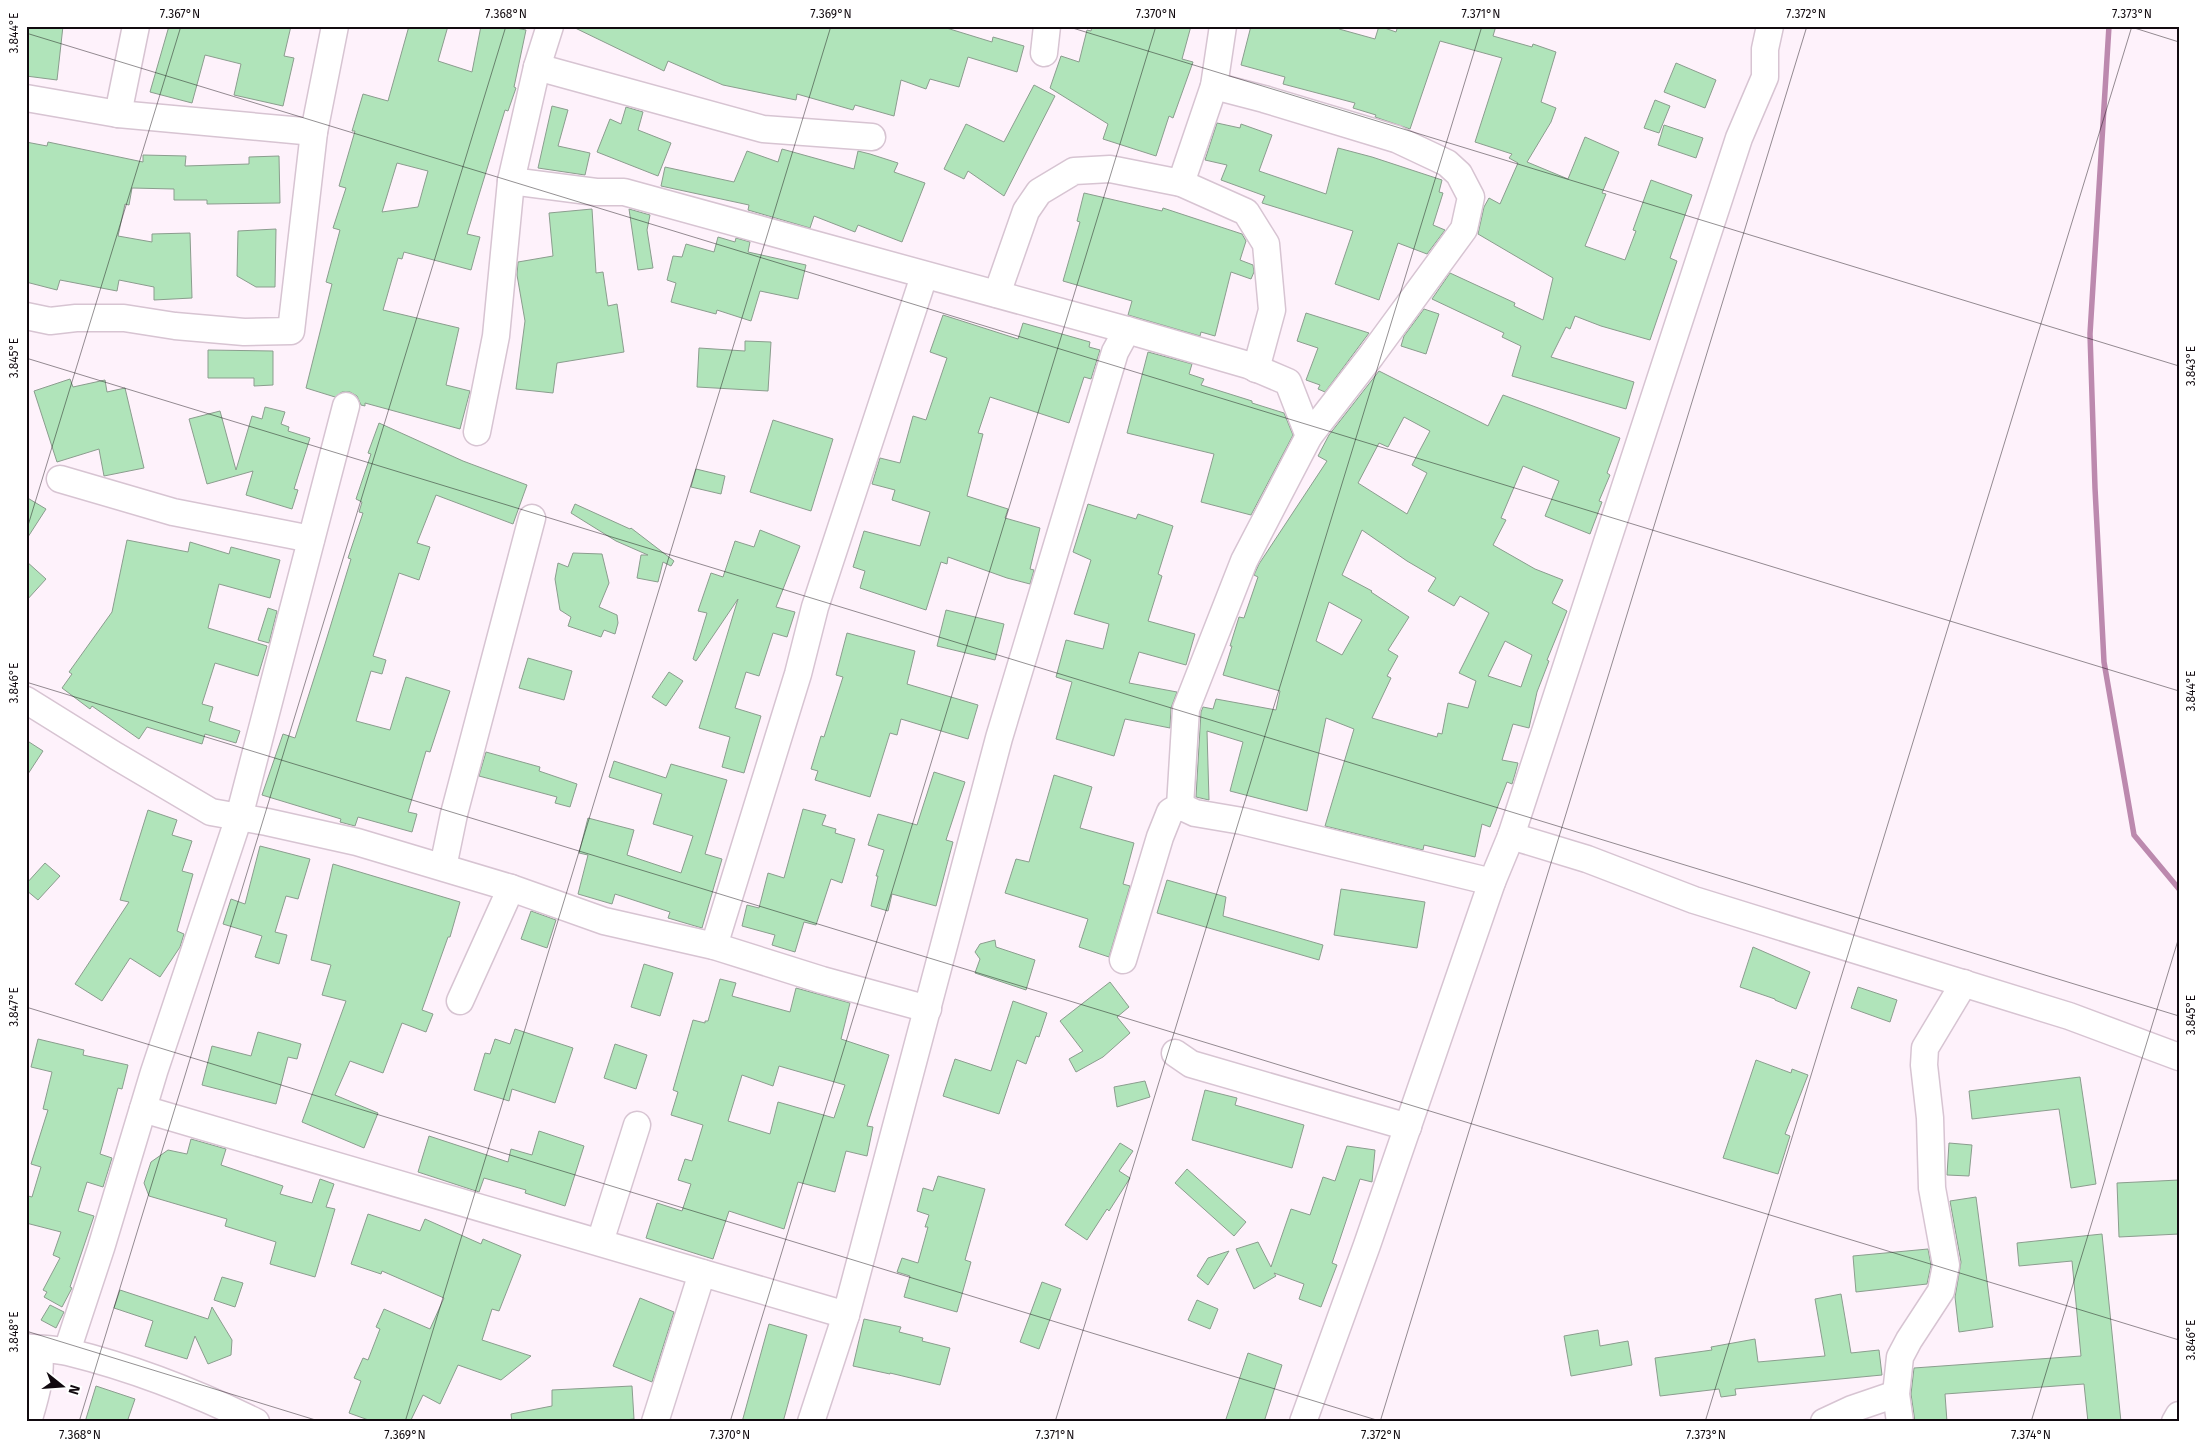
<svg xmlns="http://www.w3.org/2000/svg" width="2205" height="1448" font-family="'Fira Sans',sans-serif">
<rect width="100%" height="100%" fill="#fef2fb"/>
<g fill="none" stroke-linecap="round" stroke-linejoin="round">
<!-- stream -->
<path stroke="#bc89ae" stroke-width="5.5" d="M2109,26l-19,308 5,154 9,174 30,173 45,54"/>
</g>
<!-- building -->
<g fill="#b0e4ba" stroke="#8b9d8e" fill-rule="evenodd">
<path d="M26,26h37l-6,54 -31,-4z"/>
<path d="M169,26h122l-7,30 10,2 -11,48 -49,-11 7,-31 -36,-9 -13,48 -42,-11z"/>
<path d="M409,26h39l-10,35 34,11 9,-46h25l20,4 -12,57 2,1 -8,23 -3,-1 -38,124 13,3 -9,33 -67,-18 -2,7 -4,-1 -15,52 76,18 -13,57 24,6 -10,38 -95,-26v3l-4,-1 -4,-9 -7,-4h-8l-7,5 -29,-9 26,-104 -6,-2 14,-52 -7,-2 13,-40 -7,-2 16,-55h-3l11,-37 25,7zM397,163l31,8 -10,36 -36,5z"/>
<path d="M571,26h369l52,16 1,-5 31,9 -7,26 -49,-15 -9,30 -29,-8 -4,10 -25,-9 -7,36 -39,-11 -2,5 -56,-16 -1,6 -73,-15 -55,-24 -4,10z"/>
<path d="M1092,26h99l-9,33 11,3 -20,56 -4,-2 -13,40 -53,-17 5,-15 -58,-36 11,-32 18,6 8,-32 4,1z"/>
<path d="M1251,26h89l-1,3 36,10 4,-13 17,6 2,-6h98l-3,10 39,11 1,-3 23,8 -15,50 15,6 -5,14 -24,40 41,17 17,-42 34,15 -17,41 4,1 -21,52 40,14 11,-29 -3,-1 18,-50 41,15 -22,63 7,3 -27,79 -49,-14 -26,-10 -5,13 -4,-2 -15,30 83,25 -8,27 -114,-33 9,-30 -19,-9 2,-4 -72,-34 18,-26 65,30 -1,3 29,14 10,-42 -75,-44 6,-27 5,-9 11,6 18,-41 -9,-5 3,-4 -37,-12 27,-84 -62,-17 -30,88 -35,-12 1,-2 -23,-7 2,-5 -72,-19 2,-7 -44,-12z"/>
<path d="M1676,63l40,17 -11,28 -41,-16z"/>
<path d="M1034,85l21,11 -51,100 -36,-25 -4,8 -20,-10 22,-45 38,18z"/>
<path d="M1655,100l15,6 -11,27 -15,-5z"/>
<path d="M552,106l16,4 -10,36 32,7 -5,22 -47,-7z"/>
<path d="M626,107l17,5 -5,18 33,13 -13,33 -61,-24 13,-33 11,5z"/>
<path d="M1217,123l23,5 1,-4 31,11 -13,36 67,23 12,-46 34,9 70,23 -3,12 4,1 -10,32 12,5 -18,24 -29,-11 -19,57 -44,-16 18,-53 -91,-28 3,-7 -44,-16 6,-15 -22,-5z"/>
<path d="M1664,125l39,13 -7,20 -38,-13z"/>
<path d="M26,142l21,4 1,-4 95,20v-7l43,1 -1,10 64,-2v-7l30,-1 1,47 -73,1v-4h-33v-11l-42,-1 -3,17 -4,-1 -7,32 34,6v-8l38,-1 2,65 -38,2v-13l-35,-7 -2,11 -57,-11 -3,10 -31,-8z"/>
<path d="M782,149l72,20 4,-18 12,3 28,9 -4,9 31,11 -23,59 -44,-17 -3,7 -41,-16 -4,12 -62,-18 1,-5 -88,-19 4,-19 69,15 13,-31 31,11z"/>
<path d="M1084,193l78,18 1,-3 79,26 4,7 -6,19 13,5 1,7 -3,7 -20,-7 -16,64 -14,-4 -1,4 -72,-21 4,-14 -69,-20 17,-59 -3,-1z"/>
<path d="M592,209l4,64 7,-1 5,34 9,-2 7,48 -67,11 -4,30 -37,-4 9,-68 -8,-46 1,-13 35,-6 -4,-43z"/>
<path d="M629,209l21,6 -3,15 6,38 -15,2z"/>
<path d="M276,229l-1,58h-19l-19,-11 1,-45z"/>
<path d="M718,237l17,5 1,-4 14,4 -2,10 58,13 -8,34 -38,-8 -9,30 -34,-11 -1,4 -45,-12 5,-19 -9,-3 6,-24 9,1 4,-13 28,8z"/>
<path d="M1424,309l15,5 -13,40 -25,-8 3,-10z"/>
<path d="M1306,313l63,20 -44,59 -7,-3 2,-4 -14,-5 12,-32 -21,-7z"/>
<path d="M943,315l75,24 5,-16 67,19 -1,5 11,3 -9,29 -7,-2 -15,46 -79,-26 -12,36 5,1 -16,62 41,13 -3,9 35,10 -10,41 4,1 -4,14 -23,-6 -59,-21 -1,7 -6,-2 -15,48 -66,-22 5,-17 -12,-4 11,-36 56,15 10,-34 -38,-12 3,-10 -23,-6 8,-26 20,5 13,-47 13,4 21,-62 -17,-6z"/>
<path d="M745,341l26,1 -3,49 -71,-4 2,-39 46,3z"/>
<path d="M208,350l65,1v34l-19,1v-8h-46z"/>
<path d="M1148,352l44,12 -3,10 15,5 -3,6 51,16v2l32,10 9,22 -42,80 -50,-13 13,-48 -87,-21z"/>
<path d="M1379,371l109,55 15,-31 117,43 -13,35 3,2 -11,26 3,1 -12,32 -45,-18 14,-35 -36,-15 -22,52 5,2 -13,25 42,24 28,11 -11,23 15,8 -20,49 2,1 -12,31 -8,36 -16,-4 -11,36 16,3 -3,11 -3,10 -5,-2 -17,45 -8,-3 -7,33 -51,-12 -1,5 -98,-24 29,-97 -28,-11 -19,93 -77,-20 13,-49 -36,-11 2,69 -13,-3 5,-85 2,-5 10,2 3,-10 60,11 4,-19 -57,-16 9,-29h-2l9,-29 5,1 14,-41 -4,-2 5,-11 68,-103 -9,-5 11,-21zM1404,417l26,14 -18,34 15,8 -20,41 -49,-31 21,-40 9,4zM1362,530l45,31 29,17 -8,13 26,15 6,-10 29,17 -30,60 17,8 -8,27 -20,-5 -6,31 -4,-1 -1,4 -65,-19 19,-40 -4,-2 11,-20 -10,-6 21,-33 -38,-25 1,-1 -30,-16zM1329,602l33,18 -20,35 -26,-14zM1505,641l27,14 -11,32 -33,-11z"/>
<path d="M70,379l3,8 32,-7 2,12 18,-4 19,80 -40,8 -5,-27 -42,13 -23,-71z"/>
<path d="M265,407l20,5 -4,12 8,3 -1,4 22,7 -16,51 4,1 -6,19 -46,-14 7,-24 -46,13 -18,-65 31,-8 16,59 16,-54 10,3z"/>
<path d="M773,420l60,19 -22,72 -61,-19z"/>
<path d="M379,423l84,38 64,24 -14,39 -77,-29 -19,48 13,4 -11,33 -20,-7 -26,83 13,4 -4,14 -11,-3 -15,50 34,9 16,-53 44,14 -20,61 -4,-1 -18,61 9,2 -5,18 -54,-15 -3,9 -15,-4 1,-3 -79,-24 21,-61 12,4 30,-94 26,-85 -3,-1 15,-45 -4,-1 3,-10 -6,-3 15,-45 -3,-1z"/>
<path d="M696,469l29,7 -4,18 -30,-7z"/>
<path d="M26,497l20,12 -20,31z"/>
<path d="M575,504l55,25 1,-1 43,33 -3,5 -8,-4 -5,20 -21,-4 4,-23h7l-32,-14 -45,-28z"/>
<path d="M1088,504l48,15 2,-5 35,12 -15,48 4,2 -14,45 47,13 -9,31 -47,-13 -10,31 48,9 -6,16 -1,20 -45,-9 -11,37 -58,-17 16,-57 -16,-5 10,-37 37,9 6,-25 -35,-10 17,-54 -18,-8z"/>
<path d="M760,530l40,16 -24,61 19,5 -8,25 -14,-4 -14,43 -13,-4 -11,36 26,8 -17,57 -22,-6 8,-30 -31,-9 39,-129 -42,62 -3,-2 14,-46 -9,-2 13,-38 12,4 12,-36 19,6z"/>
<path d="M127,540l61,12 2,-10 39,12 2,-7 49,13 -10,38 -51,-14 -11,44 59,18 -9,30 -43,-13 -13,41 11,3 -4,14 31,10 -4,12 -31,-9 -3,10 -55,-17 -8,12 -47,-33 -2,3 -28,-21 10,-14 -3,-2 43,-60z"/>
<path d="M573,553l29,1 7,29 -10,24 18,8 1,8 -3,11 -11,-4 -3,7 -33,-11 3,-9 -11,-7 -5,-31 3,-16 10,4z"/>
<path d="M26,561l20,18 -20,22z"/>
<path d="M268,608l9,3 -8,32 -11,-3z"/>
<path d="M946,610l58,14 -9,36 -58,-14z"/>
<path d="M847,633l68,18 -8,33 71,21 -10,34 -67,-20 -4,16 -7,-2 -20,64 -55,-17 3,-9 -7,-2 10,-33 3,1 19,-60 -7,-2z"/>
<path d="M528,658l44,13 -8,29 -45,-12z"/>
<path d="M669,672l14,9 -17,25 -14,-9z"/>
<path d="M26,740l17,11 -17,26z"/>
<path d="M486,752l54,15 -1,4 38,13 -7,23 -15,-4 2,-6 -78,-21z"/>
<path d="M614,761l52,17 5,-14 56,16 -22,74 17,5 -20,69 -34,-10 2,-6 -55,-18 -3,10 -34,-10 10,-39 -9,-2 9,-35 46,12 -7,25 54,18 12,-37 -40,-12 9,-30 -53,-17z"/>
<path d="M934,772l31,10 -19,58 7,2 -17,64 -44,-12 -4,17 -17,-5 7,-30h-2l8,-26 -16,-5 10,-31 39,11z"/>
<path d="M1054,775l38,12 -12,41 54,15 -11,41 7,2 -21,71 -30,-10 9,-28 -83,-26 11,-34 13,3z"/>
<path d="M803,809l23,6 -4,10 14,4 -1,4 20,6 -13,44 -11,-4 -15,46 -12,-3 -9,30 -23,-7 3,-10 -33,-9 5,-21 12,3 9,-35 16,5z"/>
<path d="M148,810l29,10 -5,15 20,6 -10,30 11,3 -16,57 7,3 -4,13 -20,30 -30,-19 -28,43 -27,-17 54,-82 -9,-2z"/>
<path d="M260,846l50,13 -12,40 -12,-3 -11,36 12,3 -8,29 -24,-7 7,-21 -39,-12 8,-25 14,5z"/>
<path d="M45,863l15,13 -22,24 -12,-10v-6z"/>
<path d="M333,864l127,38 -10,35h-2l-26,73 11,4 -7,18 -24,-9 -19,50 -33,-12 -15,34 43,18 -14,35 -62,-26 44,-121 -24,-6 9,-30 -20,-5z"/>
<path d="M1167,880l59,17 -3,19 100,29 -4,15 -162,-47z"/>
<path d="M1341,889l84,13 -8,46 -83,-13z"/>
<path d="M531,911l25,9 -9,28 -26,-9z"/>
<path d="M995,940l1,7 39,13 -9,30 -51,-17 5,-14 -5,-7 5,-8z"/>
<path d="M1753,947l57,25 -14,37 -21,-9v-1l-35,-12z"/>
<path d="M644,964l29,9 -13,43 -29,-9z"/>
<path d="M720,979l16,4 -4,13 58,16 6,-24 54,15 -9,36 48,16 -22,71 6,1 -6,29 -21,-5 -11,41 -37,-10 -14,47 -55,-18 -16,48 -67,-21 11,-35 25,8 9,-27 -13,-4 7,-21 7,2 11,-36 -32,-10 7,-23 -5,-2 20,-70 12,3v-2h3zM779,1066l66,19 -11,33 -56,-16 -8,32 -42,-13 14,-46 31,11z"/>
<path d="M1110,982l19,25 -12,10 13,16 -27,24 -27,15 -7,-13 14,-8 -23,-30z"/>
<path d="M1858,987l39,13 -7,22 -39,-14z"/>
<path d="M1013,1001l34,12 -8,24 -3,-1 -10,28 -9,-4 -18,54 -56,-18 12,-37 36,12z"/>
<path d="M515,1029l58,19 -18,55 -43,-14 -3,12 -35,-11 11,-37 5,1 5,-15 15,5z"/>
<path d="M258,1032l43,12 -4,15 -9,-2 -12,47 -74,-19 10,-39 39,10z"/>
<path d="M38,1039l46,11 -1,5 45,10 -6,24 -4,-1 -18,66 12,4 -9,29 -16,-5 -9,29 16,5 -24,71 2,1 -10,19 -18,-10 3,-5 -4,-2 17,-32 -7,-3 8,-23 -35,-9 2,-27 4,1 9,-30 -10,-3 17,-54 -5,-1 9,-37 -21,-5z"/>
<path d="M615,1044l32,11 -11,34 -32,-11z"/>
<path d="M1756,1060l35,13 1,-4 16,6 -23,59 5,2 -12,38 -55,-16z"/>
<path d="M2080,1077l16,107 -25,4 -12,-79 -87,10 -3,-28z"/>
<path d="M1145,1081l5,16 -33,10 -3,-20z"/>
<path d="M1205,1090l32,8 -2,7 69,20 -12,43 -100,-28z"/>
<path d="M539,1131l45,15 -19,60 -40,-13 1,-3 -42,-12 -5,14 -61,-20 11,-36 79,26 3,-13 21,6z"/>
<path d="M191,1139l35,10 -5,16 62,21 -3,8 32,9 8,-24 14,5 -8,23 9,2 -20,68 -45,-13 6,-22 -51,-16 2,-7 -78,-23 -5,-13 7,-21 17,-12 19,4z"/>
<path d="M1120,1143l13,8 -14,20 11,7 -21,33 -2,-2 -20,31 -22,-15z"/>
<path d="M1949,1143l23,2 -3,31 -22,-1z"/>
<path d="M1347,1146l28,4 -3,32 -12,-3 -28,84 5,2 -16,42 -22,-8 5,-15 -30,-11 2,3 -22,13 -18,-40 22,-7 13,25 20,-58 19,6 13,-38 12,4z"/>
<path d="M1187,1169l59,53 -12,14 -59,-53z"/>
<path d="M938,1176l47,13 -20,71 6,2 -14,50 -53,-15 6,-21 -13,-4 5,-14 16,5 10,-36h-3l4,-12 -12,-4 6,-23 10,3z"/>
<path d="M2179,1180v54l-60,3 -2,-54z"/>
<path d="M1976,1197l17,130 -34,5 -4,-35 6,-35 -11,-61z"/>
<path d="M368,1214l52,17 5,-12 56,25 2,-5 38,16 -22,56 -7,-2 -10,31 49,16 -30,24 -43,-15 -18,39 -17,-9 -13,27h-36l-25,-9 12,-32 -7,-3 9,-20 5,2 12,-31 -4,-2 8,-18 46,20 14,-31 -62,-27 -1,3 -30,-10z"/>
<path d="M2102,1234l19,188h-33l-4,-38 -139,10 2,28h-32l-4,-28 3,-26 167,-12 -9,-95 -53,5 -2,-23z"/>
<path d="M1928,1249l3,16 -4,19 -71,8 -3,-36z"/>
<path d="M1229,1251l-21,34 -11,-9 11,-18z"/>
<path d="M222,1277l21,6 -8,24 -21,-7z"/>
<path d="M1042,1282l19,7 -22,60 -19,-7z"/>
<path d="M120,1290l88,29 4,-12 20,33 -1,15 -23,9 -13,-28 -8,23 -42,-13 8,-25 -39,-13z"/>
<path d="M1841,1294l10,59 28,-3 3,25 -147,14 1,6 -15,2 -2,-8 -59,7 -5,-38 57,-8 -1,-3 44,-8 3,23 67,-6 -10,-57z"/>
<path d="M640,1298l34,14 -22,70 -39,-16z"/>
<path d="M1197,1300l21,9 -8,20 -22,-9z"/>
<path d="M50,1305l14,7 -8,16 -15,-8z"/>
<path d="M864,1319l37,8 -2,5 24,6 -1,3 28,7 -10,37 -50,-12v1l-37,-8z"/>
<path d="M769,1324l38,11 -24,87h-41z"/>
<path d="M1598,1330l2,16 28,-5 4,24 -61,11 -7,-40z"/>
<path d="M1248,1353l34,12 -18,57h-39z"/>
<path d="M96,1386l39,13 -8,23h-42z"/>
<path d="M632,1386l2,33 -28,3h-94l-1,-8 41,-8v-16z"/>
</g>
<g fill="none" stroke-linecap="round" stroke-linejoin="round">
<defs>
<g id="minor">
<path d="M1044,53l3,-27"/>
<path d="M537,67l226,62 109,8"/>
<path d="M26,98l92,16 196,18"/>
<path d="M118,114l18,-88"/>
<path d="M511,181l85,11h28l503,138"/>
<path d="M1181,183l33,-97 9,-60"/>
<path d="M997,294l29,-83 13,-19 35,-21 36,-2 71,14 65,29 20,32 6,66 -16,59"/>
<path d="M26,316l24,5 26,-3h48l51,8 69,6 47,-1 23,-199 21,-106"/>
<path d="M477,432l19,-96 15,-155 26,-114 13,-41"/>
<path d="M60,479l113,33 138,27"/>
<path d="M26,700l90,56 95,56 56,10 90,20 154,46 93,33 110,25 108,34 106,29"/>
<path d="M1180,806l15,7 47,8 250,61"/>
<path d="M1511,836l76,23 107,41 375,116 110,41"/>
<path d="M443,867l11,-53 78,-296"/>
<path d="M714,946l84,-272 17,-67 109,-331"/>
<path d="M1123,960l37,-123 10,-25 10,-6 6,-97 58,-148 65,-125 62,-80 93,-127 7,-32 -12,-23 -12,-11 -51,-24 -132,-40 -50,-13"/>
<path d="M460,1001l51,-113"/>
<path d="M1175,1053l16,11 217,63"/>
<path d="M143,1109l703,206"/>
<path d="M600,1242l37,-117"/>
<path d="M26,1347c14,2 29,2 42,5 65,16 129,41 188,70"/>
<path d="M67,1351l34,-103 53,-176 85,-255 107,-411"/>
<path d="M28,1422c8,-27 14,-45 11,-73"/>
<path d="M655,1422l47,-149"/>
<path d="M811,1422l35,-107 153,-577 116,-386 12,-22 121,35 40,17 21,54"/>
<path d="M1303,1422l64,-177 125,-363 19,-46 228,-698 26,-61v-28l5,-23"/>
<path d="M1824,1422l28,-13 44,-15"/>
<path d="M1900,1422l-4,-28 4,-37 9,-17 32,-49 5,-26 -14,-77 -2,-70 -6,-53 1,-17 39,-65"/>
<path d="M2175,1422l4,-7"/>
</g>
</defs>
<!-- minor casing -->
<use href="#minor" stroke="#d7c4d2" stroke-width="29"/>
<!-- minor -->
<use href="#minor" stroke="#fff" stroke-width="26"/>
</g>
<!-- ticks -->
<path fill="none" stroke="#110a0f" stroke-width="1" stroke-opacity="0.45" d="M1066,26l1113,340M2128,26l51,16M26,33l2153,658M26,358l2153,658M26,532l155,-506M26,682l2153,658M26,1007l1357,415M26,1331l296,91M79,1422l427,-1396M405,1422l426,-1396M730,1422l426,-1396M1055,1422l427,-1396M1380,1422l427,-1396M1705,1422l427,-1396M2031,1422l148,-485"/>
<!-- border -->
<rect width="2205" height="1448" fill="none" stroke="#ffffff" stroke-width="55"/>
<!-- north arrow -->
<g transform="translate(62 1386) rotate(107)" stroke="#ffffff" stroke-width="4" paint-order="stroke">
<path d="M0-4L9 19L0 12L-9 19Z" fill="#110a0f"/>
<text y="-8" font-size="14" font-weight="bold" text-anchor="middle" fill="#110a0f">N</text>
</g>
<rect x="28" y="28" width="2150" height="1392" fill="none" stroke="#110a0f" stroke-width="2"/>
<g font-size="12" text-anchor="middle" fill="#110a0f">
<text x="180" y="18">7.367°N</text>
<text x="506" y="18">7.368°N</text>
<text x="831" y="18">7.369°N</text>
<text x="1156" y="18">7.370°N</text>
<text x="1481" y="18">7.371°N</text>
<text x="1806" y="18">7.372°N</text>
<text x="2132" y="18">7.373°N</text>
<text transform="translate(14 33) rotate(-90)" y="4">3.844°E</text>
<text transform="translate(14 358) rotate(-90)" y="4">3.845°E</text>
<text transform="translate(2191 366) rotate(-90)" y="4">3.843°E</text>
<text transform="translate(14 683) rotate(-90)" y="4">3.846°E</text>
<text transform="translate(2191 691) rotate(-90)" y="4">3.844°E</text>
<text transform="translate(14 1007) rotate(-90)" y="4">3.847°E</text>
<text transform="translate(2191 1015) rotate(-90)" y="4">3.845°E</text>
<text transform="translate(14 1332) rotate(-90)" y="4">3.848°E</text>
<text transform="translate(2191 1340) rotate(-90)" y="4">3.846°E</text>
<text x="80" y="1439">7.368°N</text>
<text x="405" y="1439">7.369°N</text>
<text x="730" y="1439">7.370°N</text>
<text x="1055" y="1439">7.371°N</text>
<text x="1381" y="1439">7.372°N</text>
<text x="1706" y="1439">7.373°N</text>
<text x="2031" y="1439">7.374°N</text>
</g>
</svg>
